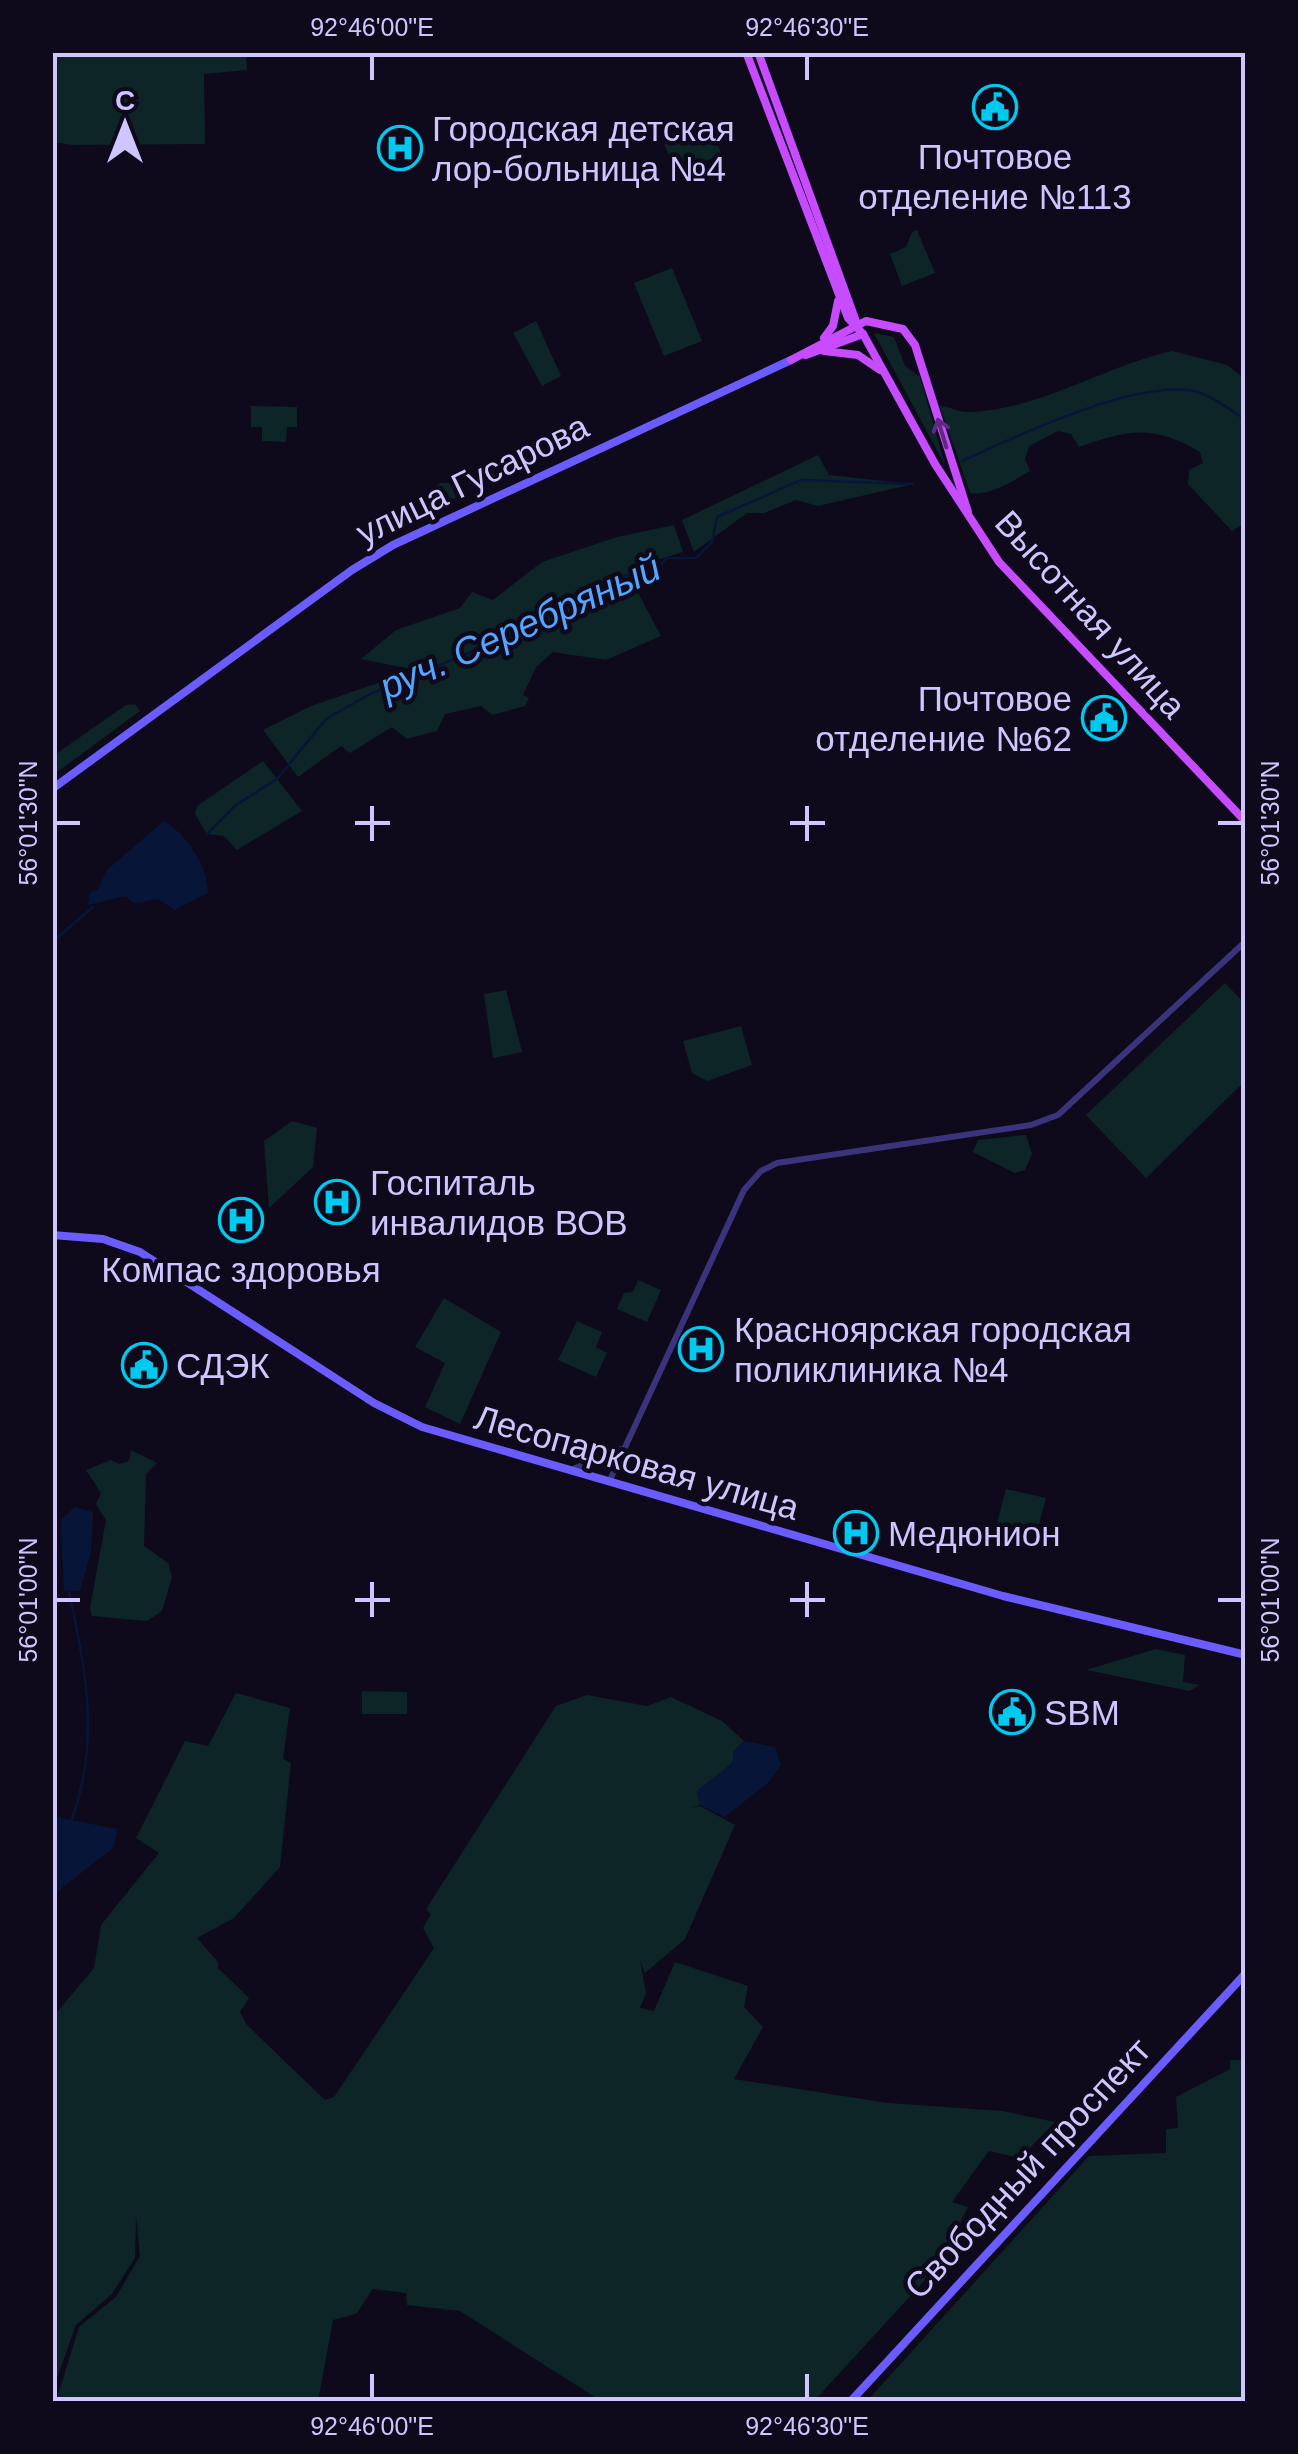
<svg xmlns="http://www.w3.org/2000/svg" width="1298" height="2454" font-family="Helvetica,sans-serif">
<rect width="100%" height="100%" fill="#0e0a1c"/>
<!-- green -->
<g fill="#0d2526">
<path d="M52,53h194l1,17 -43,4 1,70 -133,1 -19,-3z"/>
<path d="M715,138l7,17 -42,15 -7,-4 -9,-23z"/>
<path d="M917,230l18,43 -33,13 -12,-32 16,-7 6,-15z"/>
<path d="M672,268l30,73 -38,15 -30,-73z"/>
<path d="M536,321l25,55 -19,10 -29,-53z"/>
<path d="M874,333l20,4 11,29 15,11 25,88z"/>
<path d="M1172,351l55,14 18,14v144l-13,8 -44,-47 1,-14 14,-7 -3,-11c-48,-28 -71,-22 -121,-5l-8,-13 -13,-3 -29,15 -4,13 5,12c-18,10 -39,25 -60,22l-30,-87c10,0 19,7 30,6 72,-3 134,-46 202,-61z"/>
<path d="M251,406l46,1v20h-10l-1,15 -24,-1v-14h-11z"/>
<path d="M818,455l11,20 84,9 -95,22 -22,-6 -32,13h-17l-53,39 -12,-32z"/>
<path d="M440,483h17l7,11 -74,32 -5,-7z"/>
<path d="M674,525l9,27 -49,15 2,22 25,47 -55,24 -53,-8 -17,15 -13,28 6,3 -4,8 -33,9 -11,-9 -36,8 -8,17 -30,8 -15,-12 -42,26 -9,-7 -43,31 -35,-47 48,-24 105,-36 -55,-11 35,-29 64,-22 12,-16 21,8 49,-38 75,-25z"/>
<path d="M135,704l5,7 -87,64v-19l73,-51z"/>
<path d="M263,761l39,50 -65,39 -13,-14 -17,-2 -12,-20 2,-8z"/>
<path d="M1225,983l20,21v77l-99,97 -60,-63z"/>
<path d="M506,990l16,62 -29,6 -9,-64z"/>
<path d="M741,1026l11,39 -45,16 -15,-8 -9,-32z"/>
<path d="M292,1121l25,7 -4,39 -44,41 -5,-67z"/>
<path d="M1026,1135l6,19 -7,16 -10,3 -42,-21 5,-12z"/>
<path d="M638,1280l23,10 -14,32 -30,-13 7,-16 9,-1z"/>
<path d="M444,1298l57,34 -41,92 -35,-17 20,-44 -30,-16z"/>
<path d="M577,1321l25,11 -6,15 11,6 -11,24 -38,-17z"/>
<path d="M131,1450l26,13 -11,11 -2,72 24,17 4,14 -10,34 -15,10 -55,-5 -2,-8 16,-88 -10,-16 5,-11 -15,-23 25,-10 8,4 10,-3z"/>
<path d="M1006,1489l40,9 -9,34 -40,-9z"/>
<path d="M1156,1649l29,6 -2,27 17,3 -11,6 -103,-21z"/>
<path d="M362,1691l45,1v22h-45z"/>
<path d="M236,1693l54,15 -7,51 8,4 -11,104 -46,51 -37,20 21,24v6l31,30 -9,14 7,13 78,75 9,-3 100,-149 -11,-20 8,-14 -5,-5 130,-203 31,-11 60,11 24,-9 51,24 22,20 -10,10 -1,12 -36,28 3,14 -12,3 12,-2 35,19 -50,114 -40,34 -5,-13 6,33 -6,15 14,3 21,-49 73,24 -4,21 19,20 -29,52 154,24 114,8 53,11 -35,36 -31,-7 -37,51 16,5 -16,33 6,4 -144,157h-213l-141,-90 -53,-6 -1,-12 -33,-4 -17,25 -23,6 -15,81h-262l23,-74 37,-30 24,-41 -4,-40 -1,42 -23,36 -36,31 -23,64v-372l41,-49 7,-43 58,-72 -23,-15 49,-97 23,5z"/>
<path d="M1230,2060h16l-1,341h-378l222,-245 77,-3v-24l12,-1 -2,-31 54,-28z"/>
</g>
<!-- water -->
<g fill="#071638">
<path d="M164,821c24,15 43,44 44,72l-33,17 -17,-11 -24,4 -8,-7 -38,9 1,-12 9,-4 9,-19z"/>
<path d="M75,1507l18,5 -2,39 -11,40 -16,-1 -3,-70z"/>
<path d="M744,1741l31,6 6,18 -11,16 -45,36 -25,-12 -3,-14 35,-28 2,-12z"/>
<path d="M56,1817l61,12 -3,18 -61,48z"/>
</g>
<g fill="none" stroke-linecap="round" stroke-linejoin="round">
<!-- stream -->
<g stroke="#071638" stroke-width="2.5">
<path d="M962,461c55,-25 177,-84 236,-69 16,5 34,19 48,28"/>
<path d="M207,834l29,-29 41,-26 49,-60 44,-25 166,-69 67,-43 55,-15 9,-9h29l16,-16 5,-25 84,-37 112,4"/>
<path d="M52,942l41,-35"/>
<path d="M69,1592c17,79 31,149 3,227"/>
</g>
<!-- tertiary -->
<g stroke="#3b347c" stroke-width="6">
<path d="M573,1469l48,-20"/>
<path d="M609,1482l135,-292 17,-19 16,-8 254,-38 27,-10 188,-174"/>
</g>
<!-- secondary -->
<g stroke="#6a5cff" stroke-width="8">
<path d="M52,789l300,-219 41,-25 398,-185"/>
<path d="M52,1235l51,4 37,13 234,151 48,24 581,169 243,59"/>
<path d="M850,2402l396,-429"/>
</g>
<!-- primary -->
<g stroke="#c74cff" stroke-width="8">
<path d="M746,52l102,266 15,16 72,130 64,98 247,260"/>
<path d="M758,52l99,272"/>
<path d="M824,338l9,-12 5,-25"/>
<path d="M824,351l34,4 22,15"/>
<path d="M806,355l57,-21"/>
<path d="M791,360l75,-39 37,8 12,16 53,167"/>
</g>
</g>
<!-- one-way arrows -->
<defs><path id="oneway-shaft" d="M-6 0H5M1.5-3L5.5 0L1.5 3" fill="none" stroke-width="1.6" stroke-linecap="round" stroke-linejoin="round" transform="scale(2.5)"/></defs>
<use stroke="#612882" href="#oneway-shaft" transform="translate(942 433) rotate(-107)"/>
<!-- ticks -->
<path fill="none" stroke="#cfc5ff" stroke-width="4" d="M372,55v25M807,55v25M372,806v35M807,806v35M55,823h25M355,823h35M790,823h35M1218,823h25M372,1582v35M807,1582v35M55,1600h25M355,1600h35M790,1600h35M1218,1600h25M372,2374v25M807,2374v25"/>
<!-- icons -->
<defs>
<symbol id="civic-ring" viewBox="-11 -11 22 22"><circle r="9.5" fill="#0e0a1c" stroke="#00c9f0" stroke-width="1.5"/><path d="M-.6-6.5H3V-4.5H.6V-3L4-1V1h2V6H-6V1h2V-1L-.6-3ZM-1.2 2.5V6h2.4V2.5Z" fill="#00c9f0"/></symbol>
<symbol id="hospital-ring" viewBox="-11 -11 22 22"><circle r="9.5" fill="#0e0a1c" stroke="#00c9f0" stroke-width="1.5"/><path d="M-5-5h3v3.5h4V-5h3V5h-3V1.5h-4V5h-3Z" fill="#00c9f0"/></symbol>
</defs>
<g fill-rule="evenodd">
<use href="#civic-ring" x="970" y="82" width="50" height="50"/>
<use href="#hospital-ring" x="375" y="123" width="50" height="50"/>
<use href="#civic-ring" x="1079" y="693" width="50" height="50"/>
<use href="#hospital-ring" x="312" y="1177" width="50" height="50"/>
<use href="#hospital-ring" x="216" y="1195" width="50" height="50"/>
<use href="#hospital-ring" x="676" y="1324" width="50" height="50"/>
<use href="#civic-ring" x="119" y="1340" width="50" height="50"/>
<use href="#hospital-ring" x="831" y="1508" width="50" height="50"/>
<use href="#civic-ring" x="987" y="1687" width="50" height="50"/>
</g>
<g text-anchor="middle" dominant-baseline="central" stroke-width="9" stroke-linejoin="round" paint-order="stroke">
<!-- poi labels -->
<g font-size="35" fill="#cfc5ff" stroke="#0e0a1c" text-anchor="start">
<text x="432" y="128">Городская детская<tspan x="432" dy="40">лор-больница №4</tspan></text>
<text x="995" y="156" text-anchor="middle">Почтовое<tspan x="995" dy="40">отделение №113</tspan></text>
<text x="1072" y="698" text-anchor="end">Почтовое<tspan x="1072" dy="40">отделение №62</tspan></text>
<text x="370" y="1182">Госпиталь<tspan x="370" dy="40">инвалидов ВОВ</tspan></text>
<text x="241" y="1269" text-anchor="middle">Компас здоровья</text>
<text x="734" y="1329">Красноярская городская<tspan x="734" dy="40">поликлиника №4</tspan></text>
<text x="176" y="1365">СДЭК</text>
<text x="888" y="1533">Медюнион</text>
<text x="1044" y="1712">SBM</text>
</g>
<!-- street labels -->
<g font-size="35" fill="#cfc5ff" stroke="#0e0a1c">
<text transform="translate(472 479) rotate(-26)">улица Гусарова</text>
<text transform="translate(1091 614) rotate(48)">Высотная улица</text>
<text transform="translate(637 1462) rotate(16)">Лесопарковая улица</text>
<text transform="translate(1027 2168) rotate(-47)">Свободный проспект</text>
</g>
<!-- water labels -->
<g font-size="38" font-style="italic" fill="#53a5ff" stroke="#0e0a1c">
<text transform="translate(520 627) rotate(-24)">руч. Серебряный</text>
</g>
</g>
<!-- border -->
<rect width="1298" height="2454" fill="none" stroke="#0e0a1c" stroke-width="110"/>
<!-- north arrow -->
<g transform="translate(125 125)" stroke="#0e0a1c" stroke-width="8" paint-order="stroke">
<path d="M0-8L18 38L0 25L-18 38Z" fill="#cfc5ff"/>
<text y="-15" font-size="28" font-weight="bold" text-anchor="middle" fill="#cfc5ff">С</text>
</g>
<rect x="55" y="55" width="1188" height="2344" fill="none" stroke="#cfc5ff" stroke-width="4"/>
<g font-size="25" text-anchor="middle" fill="#cfc5ff">
<text x="372" y="36">92°46'00"E</text>
<text x="807" y="36">92°46'30"E</text>
<text transform="translate(28 823) rotate(-90)" y="9">56°01'30"N</text>
<text transform="translate(1270 823) rotate(-90)" y="9">56°01'30"N</text>
<text transform="translate(28 1600) rotate(-90)" y="9">56°01'00"N</text>
<text transform="translate(1270 1600) rotate(-90)" y="9">56°01'00"N</text>
<text x="372" y="2435">92°46'00"E</text>
<text x="807" y="2435">92°46'30"E</text>
</g>
</svg>
